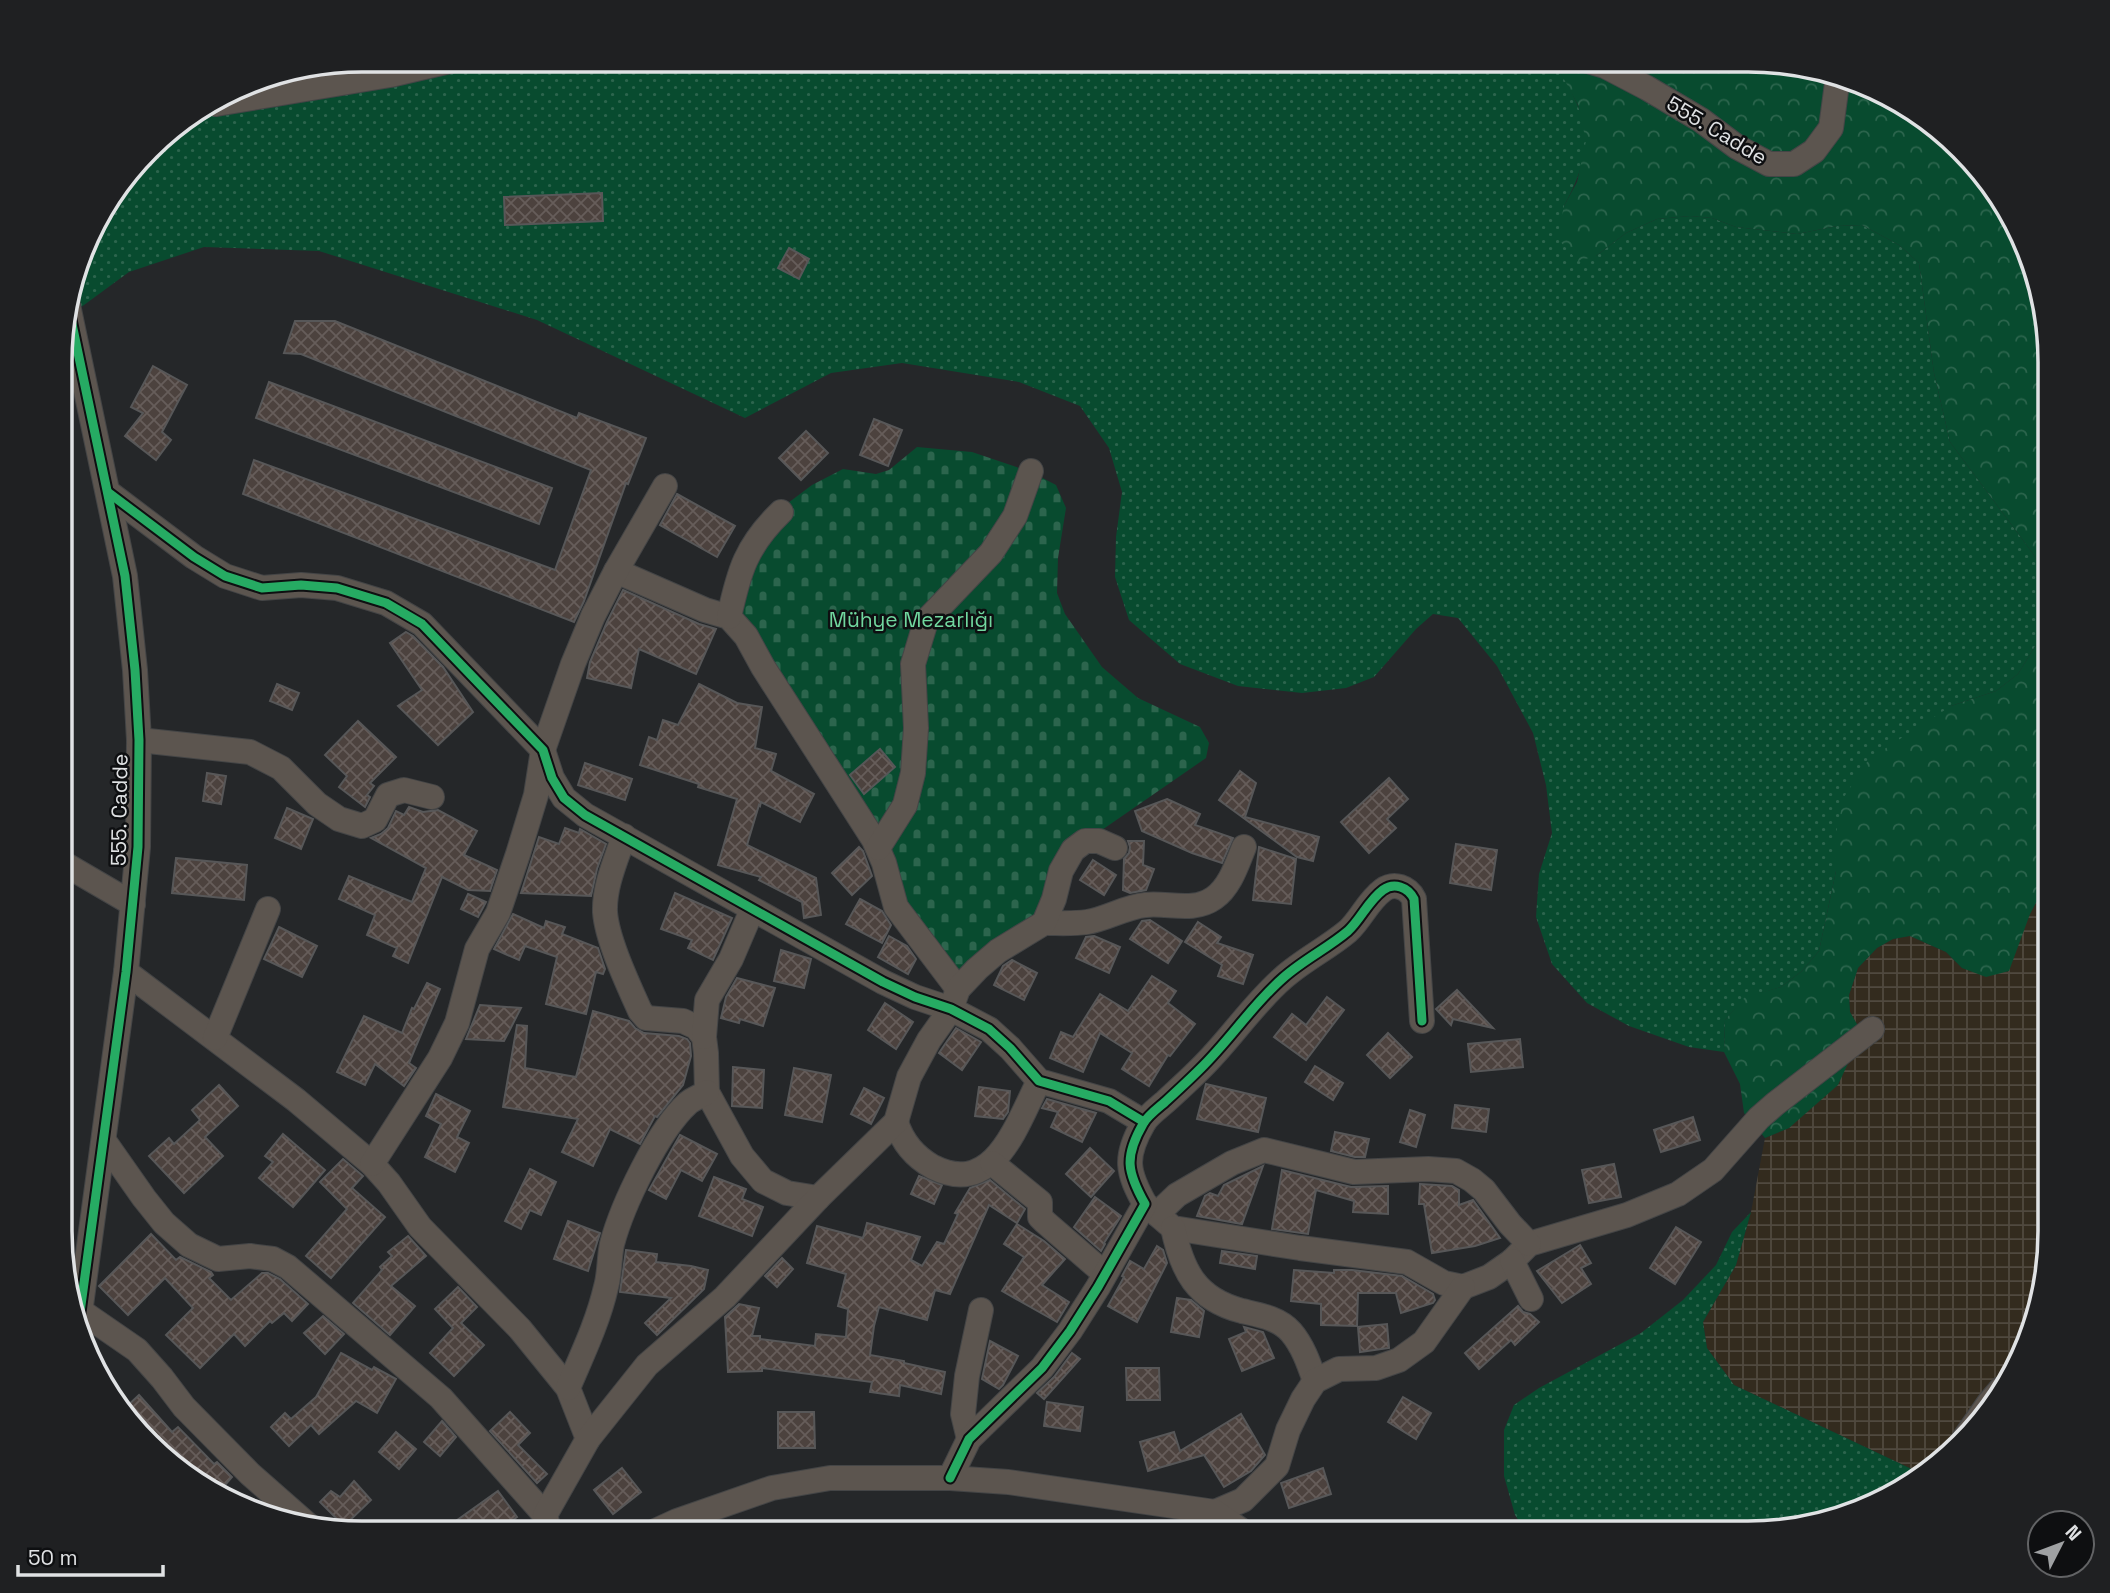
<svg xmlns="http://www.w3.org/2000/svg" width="2110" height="1593" font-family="'Space Grotesk',sans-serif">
<defs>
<pattern id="industrial-grid" width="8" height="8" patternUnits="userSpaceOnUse" patternTransform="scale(1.75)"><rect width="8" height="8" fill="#332b1e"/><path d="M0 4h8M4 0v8" fill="none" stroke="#50493f"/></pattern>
<pattern id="grass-dots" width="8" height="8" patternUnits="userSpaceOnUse" patternTransform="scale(1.75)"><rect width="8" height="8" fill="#084b2f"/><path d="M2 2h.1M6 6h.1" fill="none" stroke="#2c654d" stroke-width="1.8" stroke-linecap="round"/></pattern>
<pattern id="forest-crowns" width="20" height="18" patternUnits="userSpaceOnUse" patternTransform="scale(1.75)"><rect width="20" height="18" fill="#084b2f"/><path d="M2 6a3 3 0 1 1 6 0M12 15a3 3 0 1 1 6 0" fill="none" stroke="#2c654d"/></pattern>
<pattern id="cemetery-stones" width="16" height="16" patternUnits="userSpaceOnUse" patternTransform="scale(1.75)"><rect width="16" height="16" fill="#084b2f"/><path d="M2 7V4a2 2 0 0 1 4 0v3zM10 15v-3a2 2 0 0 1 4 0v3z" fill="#2c654d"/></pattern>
<pattern id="building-cross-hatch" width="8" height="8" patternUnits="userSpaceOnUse" patternTransform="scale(1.75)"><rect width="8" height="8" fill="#4c423e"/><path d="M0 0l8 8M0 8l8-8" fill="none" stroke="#665d5a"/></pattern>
</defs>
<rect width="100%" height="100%" fill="#252729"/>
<!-- industrial -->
<path fill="url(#industrial-grid)" d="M2050,876v376l-23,95 -51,83 -56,43 -186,-88 -27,-37 -4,-26 33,-57 15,-53 14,-74 24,-10 73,-94 -12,-22 -1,-17 9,-27 19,-20 16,-9 17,-3 36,16 16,16 68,-54z"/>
<!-- grass -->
<g fill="url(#grass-dots)">
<path d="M362,60h1189c15,17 38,61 35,84 -3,22 -11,42 -22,62l32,50 30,-23 31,-14 33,-3 22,2 24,9 61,7 40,-8 25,-1 37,20 20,18 15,110 16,69 84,113 11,24 5,35 -8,21 -24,39 -22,17 -45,15 -115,127v38l-17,80 -17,20 -21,16 -36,11 -20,22 -1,32 -35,-5 -60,-21 -42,-23 -35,-39 -16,-47 3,-43 13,-41 -6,-48 -13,-52 -36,-67 -39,-48 -25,-4 -17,15 -42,48 -28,11 -44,5 -64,-7 -58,-22 -51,-44 -14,-43 1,-40 6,-45 -13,-44 -29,-42 -61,-24 -117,-19 -71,10 -86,45 -208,-98 -218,-69 -115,-4 -75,25 -60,44 -1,-11 32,-94 63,-77 101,-58z"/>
<path d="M1751,1212l-15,53 -33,57 4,26 27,37 186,88 -38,30 -134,30h-221l-12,-18 -11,-39v-46l10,-25 25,-17 102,-55 42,-33 33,-35 16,-33z"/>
</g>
<!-- forest -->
<path fill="url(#forest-crowns)" d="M1551,60h217l96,22 83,52 73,94 30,133v515l-20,38 -21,57 -23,6 -24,-9 -16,-16 -36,-16 -17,3 -16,9 -19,20 -9,27 1,17 12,21 -24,52 -49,43 -24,10 -21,-25 -4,-29 -16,-32 1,-32 20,-23 36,-10 21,-16 17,-20 17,-80v-38l8,-36 25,-38 82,-53 45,-15 22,-17 24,-39 8,-21 -5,-35 -11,-24 -84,-113 -16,-69 -15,-110 -20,-18 -37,-20 -25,1 -40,8 -61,-7 -24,-9 -22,-2 -33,3 -31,14 -30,23 -18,5 -21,-23 7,-32 13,-24 9,-41 -8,-36 -20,-37z"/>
<!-- cemetery -->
<path fill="url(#cemetery-stones)" d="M917,447l55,5 59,20 25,13 10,23 -8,50 -1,35 8,21 37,53 36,31 62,29 9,16 -3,15 -120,83 -32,58 -96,90 -229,-391 47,-86 36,-27 31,-16 33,5 13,-4z"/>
<!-- building -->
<g fill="url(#building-cross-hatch)" stroke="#575758" stroke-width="2">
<path d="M602,193l1,28 -98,4 -1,-28z"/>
<path d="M789,248l20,11 -10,20 -21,-11z"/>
<path d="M295,321h40l242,97 2,-5 67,25 -18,46 -2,-1 -42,118 -10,21 -331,-128 11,-34 301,110 36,-100 -290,-116 -17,-1z"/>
<path d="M153,366l34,19 -25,47 9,8 -15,20 -31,-24 18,-23 -12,-6z"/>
<path d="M269,382l283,106 -13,36 -283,-106z"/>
<path d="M874,419l28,11 -14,36 -28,-11z"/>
<path d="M806,431l22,22 -27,27 -22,-22z"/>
<path d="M677,494l58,32 -18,31 -57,-32z"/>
<path d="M623,590l76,34 17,5 -20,45 -57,-25 -8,39 -44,-10 3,-16 17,-40z"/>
<path d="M406,632l7,4 30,31 30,45 -35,33 -40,-39 24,-16 -32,-47z"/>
<path d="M277,684l22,9 -7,17 -22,-9z"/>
<path d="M699,684l38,19 25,4 -7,41 21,6 -5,17 43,23 -14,28 -39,-20 -1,4 -1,-1 -12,40 69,33 5,37 -17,3 -2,-16 -43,-22 2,-3 -43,-12 19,-66 -39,-12 1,-3 -59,-19 9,-28 8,3 6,-20 15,5z"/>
<path d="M358,721l38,36 -26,26 4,3 -7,9 3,2 -5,10 -26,-20 8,-11 -22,-21z"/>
<path d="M880,749l15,18 -31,27 -14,-19z"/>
<path d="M585,763l47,16 -7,21 -47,-15z"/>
<path d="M1240,771l16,12 -11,34 74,20 -6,24 -16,-4 -78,-57z"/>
<path d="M207,773l19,3 -5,28 -18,-3z"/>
<path d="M1389,778l19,21 -21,20 9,9 -27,25 -28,-31z"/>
<path d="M1167,799l33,15 -5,11 38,13 -11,25 -30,-10 -50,-22 -7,-20z"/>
<path d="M409,807l14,5 15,-2 39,21 -13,24 33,15 -7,21 -22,-1 -26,-13 -34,86 -15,-7 4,-8 -30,-13 8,-20 -36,-16 10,-23 63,26 14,-34 -55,-30 10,-4 7,-6 8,-17 8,4z"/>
<path d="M287,808l26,11 -12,30 -26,-11z"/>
<path d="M565,828l14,5 1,-4 26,15 -9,25 -6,27 -70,-3 18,-56 20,7z"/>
<path d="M1128,841h16l-1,24 11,4 -8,21 -16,3 -7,-3 1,-31 5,-6 1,-6z"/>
<path d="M1456,844l41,6 -6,40 -41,-7z"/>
<path d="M859,847l4,4 9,25 -20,19 -20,-22z"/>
<path d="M1259,847l37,12 -5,45 -38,-4z"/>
<path d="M176,858l71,7 -3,35 -72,-7z"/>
<path d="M1093,860l23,15 -12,20 -24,-15z"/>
<path d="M675,893l57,25 -19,42 -25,-12 4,-8 -31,-11z"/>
<path d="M468,894l18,8 -8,15 -17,-8z"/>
<path d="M860,899l22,12 9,14 -9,18 -36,-19z"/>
<path d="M513,914l31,14 2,-7 19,6 -3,7 36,14 7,21 -2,5 -7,-2 -10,42 -40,-10 11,-47 -32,-11 -6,14 -25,-11z"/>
<path d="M1150,920l32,21 -14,22 -38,-24 12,-18z"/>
<path d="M1198,922l23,15 -4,6 36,12 -10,29 -25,-8 4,-11 -37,-23z"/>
<path d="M279,927l38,19 -15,31 -38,-18z"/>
<path d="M889,936l18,10 9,13 -8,15 -30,-17z"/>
<path d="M1094,936l26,11 -11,26 -33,-15 10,-21z"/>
<path d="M781,950l30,9 -7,29 -30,-7z"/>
<path d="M1012,960l25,13 -13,27 -30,-15 9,-19z"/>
<path d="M1152,976l24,15 -8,12 27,21 -25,32 -2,-1 -19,31 -27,-17 10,-16 -32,-20 -17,39 -33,-14 11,-26 12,5 27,-43 28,17z"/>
<path d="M737,978l38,10 -12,38 -23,-7 -1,4 -18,-5 5,-21z"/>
<path d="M427,983l13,6 -31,74 7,5 -12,18 -29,-22 -10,21 -28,-13 27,-56 38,17 10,-25 2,1z"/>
<path d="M1457,990l36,38 -40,-9 -2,6 -15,-16z"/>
<path d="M1327,997l17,13 -38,50 -32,-23 18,-23 14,11z"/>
<path d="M885,1003l28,19 -17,27 -28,-19z"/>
<path d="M480,1005l41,3 -17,33 -38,-2z"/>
<path d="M593,1011l36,10 6,7 9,5 35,3 8,3 3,4 1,13 -8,29 -26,32 -2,-1 -15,28 -30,-15 -17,37 -31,-14 16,-33 -75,-12 14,-82 10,1 -2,42 51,9z"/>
<path d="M956,1028l25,14 -19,28 -23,-17z"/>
<path d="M1388,1033l24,24 -22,21 -23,-23z"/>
<path d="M1520,1039l3,28 -52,5 -3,-28z"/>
<path d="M1315,1066l28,17 -10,17 -28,-18z"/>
<path d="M733,1067l31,3 -2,38 -30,-2z"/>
<path d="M794,1068l37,7 -9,47 -37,-7z"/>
<path d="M1206,1084l60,14 -8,34 -61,-13z"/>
<path d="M219,1085l19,21 -33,31 18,19 -39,37 -35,-37 20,-18 5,6 26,-24 -8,-10z"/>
<path d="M979,1087l31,4 -2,21 -5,7 -28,-3z"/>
<path d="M864,1088l20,10 -13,26 -20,-10z"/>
<path d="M436,1094l34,17 -13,26 12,6 -14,29 -30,-15 16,-33 -15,-8z"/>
<path d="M1047,1099l49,14 -14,29 -31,-15 7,-15 -16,-4z"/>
<path d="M1455,1105l34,4 -3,23 -34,-4z"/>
<path d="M1410,1110l15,5 -9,32 -16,-5z"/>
<path d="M1693,1117l7,23 -39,12 -7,-22z"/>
<path d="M1335,1132l34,7 -4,18h-10l-24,-6z"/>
<path d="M283,1134l42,36 -32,37 -34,-29 14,-16 -8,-6z"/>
<path d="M680,1135l37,19 -15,27 -21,-11 -15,29 -17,-9z"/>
<path d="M1090,1148l24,23 -23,26 -25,-23z"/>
<path d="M343,1159l20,17 -11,12 33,29 -54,61 -25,-22 41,-47 -27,-27z"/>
<path d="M1614,1164l7,33 -32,6 -7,-33z"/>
<path d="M1263,1166l-21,58 -45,-8 8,-20 5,-3 8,3 6,-11z"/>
<path d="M530,1169l26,13 -15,33 -11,-5 -9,19 -16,-8z"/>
<path d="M1282,1170l69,17 37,-1v28l-35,-2 1,-11 -38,-11 -8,44 -36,-5z"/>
<path d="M919,1176l23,9 -8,19 -23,-10z"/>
<path d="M714,1177l32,12 -4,10 21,8 -11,29 -53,-20z"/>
<path d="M990,1180l35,29 -8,14 -28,-18 -39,89 -15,-4 -8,30 -48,-13 -5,19 -4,29 34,6v2l41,9 -4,22 -41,-9 -1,11 -29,-4 2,-10 -110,-14v3l-34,1 -3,-55 14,-13 20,4 -7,28h8v3l55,7 1,-12 30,3 2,-28 -10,-3 8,-32 -39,-11 10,-37 46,12 4,-15 53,14 -9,23 11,6 15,-24 7,2 14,-30 -3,-1 15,-25z"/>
<path d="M1420,1184l32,2 7,4v15l14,-5 27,38 -25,8 -43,7 -8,-49h-5z"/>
<path d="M1095,1197l26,19 -17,27 1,1 -4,7 -27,-24z"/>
<path d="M568,1221l32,12 -12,38 -34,-12z"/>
<path d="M1017,1224l27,17 21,18 -23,26 27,17 -12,20 -55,-31 22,-34 -20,-13z"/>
<path d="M1676,1227l25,15 -26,42 -25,-16z"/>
<path d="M151,1234l25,26 4,-3 31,15 2,3 -4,3 22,22 31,-27h6l12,6 28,25 -16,17 -8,-8 -12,10 -2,-2 -25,25 -11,-12 -34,34 -34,-33 27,-27 -28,-30 -37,37 -29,-29z"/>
<path d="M408,1236l18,20 -35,30 24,20 -25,29 -37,-32 29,-33 -2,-3 12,-11 -4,-4z"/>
<path d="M1580,1245l11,18 -10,5 10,16 -29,19 -25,-32z"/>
<path d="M1157,1246l6,4 4,13 -30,59 -29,-16 16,-29 -2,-1 8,-15 14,8z"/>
<path d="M626,1250l31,4 -1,8 35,4 17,4 -4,19 -47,46 -12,-12 26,-25 -51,-6z"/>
<path d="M1222,1251l35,5 -2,13 -35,-6z"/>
<path d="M782,1258l11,11 -16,18 -12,-11z"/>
<path d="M1294,1270l40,3v-3h18l50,6 31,18 2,6 -2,3 -32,10 -5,-20h-38l-1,33 -36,-1v-21l-30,-3z"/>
<path d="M458,1287l19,20 -16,16 23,22 -30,31 -24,-23 23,-25 -18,-19z"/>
<path d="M1177,1298l14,2 13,11 -5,26 -28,-5z"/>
<path d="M1518,1306l5,6 7,2 9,8 -24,23 -4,-5 -32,29 -14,-16z"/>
<path d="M323,1316l21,18 -19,20 -21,-21z"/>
<path d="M1387,1324l2,24 -29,4 -2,-25z"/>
<path d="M1244,1327l19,5 11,26 -32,13 -13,-32 17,-7z"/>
<path d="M990,1341l28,15 -15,29 -4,4 -17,-10z"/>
<path d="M341,1353l31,17 2,-3 22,12 -19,34 -21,-12 -37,33 -8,-9 -22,21 -18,-19 14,-14 6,6 25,-22z"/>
<path d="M1072,1353l8,6 -36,40 -7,-6 17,-16z"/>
<path d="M1126,1368h33l1,32h-33z"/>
<path d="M139,1395l33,37 6,-5 36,37 3,-2 15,15 -14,16 -55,-34 -39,-50z"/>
<path d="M1403,1397l28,16 -15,26 -28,-17z"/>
<path d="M1047,1402l36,5 -3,24 -36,-5z"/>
<path d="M510,1412l20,21 -12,12 29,29 -10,9 -47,-52z"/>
<path d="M778,1412h36l1,36h-37z"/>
<path d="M1241,1414l24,41 -14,16 -27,16 -20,-32 -56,16 -8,-29 34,-10 6,19z"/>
<path d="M442,1421l14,16 -16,19 -16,-14z"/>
<path d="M396,1432l20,17 -17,20 -20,-17z"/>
<path d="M622,1468l19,24 -28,22 -19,-24z"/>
<path d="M1323,1468l8,26 -42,14 -8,-25z"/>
<path d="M354,1481l17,19 -27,26 -24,-24 11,-11 9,6z"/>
<path d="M498,1491l19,26 -22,16h-56z"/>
</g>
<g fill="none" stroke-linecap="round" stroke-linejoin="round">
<defs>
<g id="minor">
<path d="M1585,60l20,6 42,22 54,32 36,27 32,17h25l20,-13 17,-23 7,-52"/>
<path d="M216,104l174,-29 64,-15"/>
<path d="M68,305l57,271 10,94 4,70 -1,107 -12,125 -47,348"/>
<path d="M109,493l85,64 31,19 37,12 39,-3 36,3 49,15 36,21 121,126 9,28 12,20 21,17 298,167 32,15 36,12 38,20 21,19 29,33 70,20 35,21"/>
<path d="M616,571l89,39 24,7 17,19 17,31 111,173 10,23 12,44 62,82"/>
<path d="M729,617c10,-46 17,-71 52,-105"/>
<path d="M139,740l111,12 31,16 36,36 22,15 23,7 13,-6 13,-25 16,-5 28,7"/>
<path d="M624,836c-8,24 -20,50 -19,76 2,28 23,72 35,99l6,7 37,3 13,6 8,10 2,16 1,39 35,64 21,25 24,12 31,5"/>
<path d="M878,848l27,-43 8,-32 3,-45 -3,-64 13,-43 65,-68 24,-37 16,-45"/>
<path d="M61,862l72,42"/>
<path d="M1044,923c14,0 29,1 43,-1 20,-3 38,-15 58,-17 22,-3 48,8 69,-7 16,-11 23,-34 30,-51"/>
<path d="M126,972l170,128 76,64 17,19 31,44 100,102 48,59 20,51"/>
<path d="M704,1037l3,-37 24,-41 21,-49"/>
<path d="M215,1038l53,-129"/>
<path d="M896,1122c6,19 19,35 37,45 62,31 84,-44 106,-86"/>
<path d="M104,1141l40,57 20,25 25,22 29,14 32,-3 23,3 15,8 153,131 104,117 5,18"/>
<path d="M992,1163l48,39v15l5,5 60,52"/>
<path d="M372,1164l68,-106 17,-35 20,-74 21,-36 20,-59 18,-59 7,-45 30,-86 20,-48 23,-45 49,-85"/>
<path d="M1145,1204l28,24 127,20 107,14 37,21 19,4 26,-10 23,-16 17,-17 98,-29 51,-21 35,-24 46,-52 16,-14 97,-75"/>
<path d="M1157,1214l20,-19 55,-32 32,-13 90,22 74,-3 28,2 16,9 12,10 26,34 19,20"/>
<path d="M1173,1228c9,43 23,71 69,83 17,4 37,7 49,21 12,14 18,32 24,49"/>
<path d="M1512,1261l19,38"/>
<path d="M79,1310l58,40 25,28 22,29 66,67 58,51"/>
<path d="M568,1388c14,-33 30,-66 38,-101 4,-14 3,-29 6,-43 10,-38 46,-114 76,-141 5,-4 13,-7 19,-11"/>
<path d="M969,1439l-6,-25 4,-38 14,-66"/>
<path d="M1964,1439l25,-36 12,-14"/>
<path d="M950,1478l19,-39 73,-71 28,-37 28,-44 47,-83c-18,-32 -21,-47 -2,-80 4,-8 15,-16 22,-22 12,-11 24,-22 35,-33 30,-29 52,-64 83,-91 20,-18 45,-30 65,-47 13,-12 20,-30 35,-41 11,-8 25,-3 31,9l8,122"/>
<path d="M1215,1512l28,-12 34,-34 11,-36 15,-31 12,-18 24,-12 37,-1 23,-8 25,-18 39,-55"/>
<path d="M545,1515l43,-76 59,-74 78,-68 93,-99 78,-76 13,-45 20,-37 22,-31 7,-20 19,-20 21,-18 46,-28 10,-24 7,-28 12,-21 12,-9h14l16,7"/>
<path d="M651,1533l26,-12 95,-33 58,-10h120l58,4 207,30 30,21"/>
</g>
</defs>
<!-- minor casing -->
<use href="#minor" stroke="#444546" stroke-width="26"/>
<!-- minor -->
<use href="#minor" stroke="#5c554f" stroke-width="24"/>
<defs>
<g id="cycleway">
<path d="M68,305l57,271 10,94 4,70 -1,107 -12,125 -47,348"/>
<path d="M109,493l85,64 31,19 37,12 39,-3 36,3 49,15 36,21 121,126 9,28 12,20 21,17 298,167 32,15 36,12 38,20 21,19 29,33 70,20 35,21"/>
<path d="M950,1478l19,-39 73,-71 28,-37 28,-44 47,-83c-18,-32 -21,-47 -2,-80 4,-8 15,-16 22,-22 12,-11 24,-22 35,-33 30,-29 52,-64 83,-91 20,-18 45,-30 65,-47 13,-12 20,-30 35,-41 11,-8 25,-3 31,9l8,122"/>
</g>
</defs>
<!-- cycleway casing -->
<use href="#cycleway" stroke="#0e0f11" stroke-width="13"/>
<!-- cycleway -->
<use href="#cycleway" stroke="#26ab63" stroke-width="9"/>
</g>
<g text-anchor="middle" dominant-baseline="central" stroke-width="5" stroke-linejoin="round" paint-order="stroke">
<!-- street labels -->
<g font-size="21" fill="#e0e2e4" stroke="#0e0f11">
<text transform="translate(1717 130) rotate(31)">555. Cadde</text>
<text transform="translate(119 810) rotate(-89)">555. Cadde</text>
</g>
<!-- park labels -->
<g font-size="21" fill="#71d79f" stroke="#0e0f11">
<text x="911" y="619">Mühye Mezarlığı</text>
</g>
</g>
<!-- crop -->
<path d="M0 0H2110V1593H0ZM362 72H1748A290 290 0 0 1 2038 362V1231A290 290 0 0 1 1748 1521H362A290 290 0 0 1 72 1231V362A290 290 0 0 1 362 72Z" fill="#1f2022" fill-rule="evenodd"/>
<path fill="none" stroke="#e0e2e4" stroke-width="3.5" d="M362 72H1748A290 290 0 0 1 2038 362V1231A290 290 0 0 1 1748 1521H362A290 290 0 0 1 72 1231V362A290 290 0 0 1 362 72Z"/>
<!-- north arrow -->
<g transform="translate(2061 1544) rotate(48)"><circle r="33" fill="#0e0f11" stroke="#626365" stroke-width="2"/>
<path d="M0-5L12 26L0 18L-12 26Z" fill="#9fa1a3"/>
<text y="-10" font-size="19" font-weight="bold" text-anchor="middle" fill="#e0e2e4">N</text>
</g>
<!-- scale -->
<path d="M18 1565v10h145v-10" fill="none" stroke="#e0e2e4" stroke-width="3.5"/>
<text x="28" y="1565" font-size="21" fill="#e0e2e4" stroke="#0e0f11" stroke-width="5" paint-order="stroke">50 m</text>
</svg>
